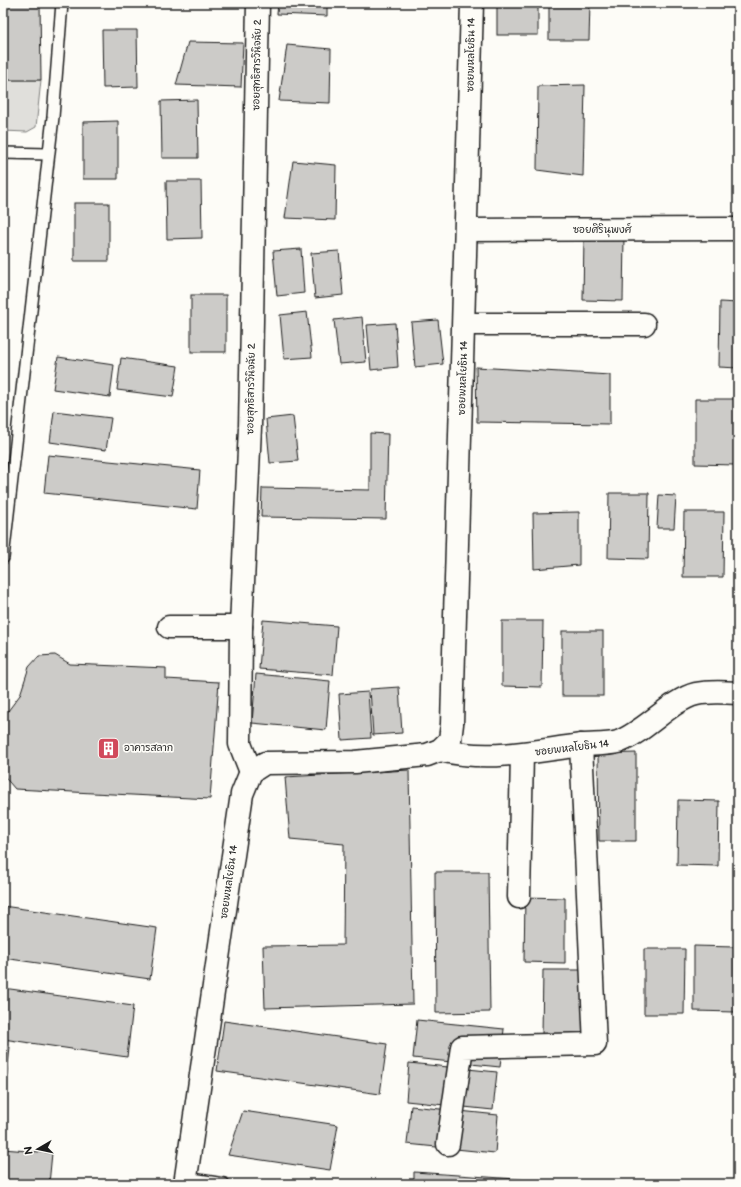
<svg xmlns="http://www.w3.org/2000/svg" width="741" height="1187" font-family="'Balsamiq Sans','Playpen Sans Thai',sans-serif">
<rect width="100%" height="100%" fill="#fdfcf7"/>
<filter id="ink" filterUnits="userSpaceOnUse"><feTurbulence type="fractalNoise" baseFrequency=".025" numOctaves="2"/><feDisplacementMap in="SourceGraphic" scale="8" xChannelSelector="R" yChannelSelector="G"/><feConvolveMatrix kernelMatrix="1 2 1 2 8 2 1 2 1" color-interpolation-filters="sRGB"/></filter>
<g filter="url(#ink)">
<!-- green -->
<path fill="#e0dfdb" stroke="#7e7e7c" d="M3,80h38l-5,47 -9,5 -24,-1z"/>
<!-- building -->
<g fill="#cccbc8" stroke="#1c1c1c">
<path d="M3,3h37l1,77h-38z"/>
<path d="M278,3h49v13l-50,-2z"/>
<rect x="497" y="3" width="41" height="32"/>
<path d="M549,3h41l-1,37h-40z"/>
<path d="M102,30h35l1,57 -35,1z"/>
<path d="M188,42l55,1 -2,44 -65,-2z"/>
<path d="M287,45l44,4 -1,54 -51,-2z"/>
<path d="M585,85l-2,91 -46,-6 1,-84z"/>
<path d="M197,100l1,58h-36l-1,-57z"/>
<path d="M118,121v58h-35v-57z"/>
<path d="M293,161l43,4 -1,55 -50,-2z"/>
<path d="M166,181h35l1,57 -35,1z"/>
<rect x="74" y="203" width="35" height="58"/>
<path d="M584,236h40l-1,65 -40,-1z"/>
<path d="M301,249l3,44 -27,3 -4,-45z"/>
<path d="M339,251l4,44 -28,3 -4,-45z"/>
<rect x="191" y="295" width="35" height="57"/>
<path d="M720,302l18,1v65l-19,-1z"/>
<path d="M307,312l5,45 -28,2 -4,-44z"/>
<path d="M362,317l4,45 -27,2 -5,-44z"/>
<path d="M438,320l5,44 -28,3 -4,-45z"/>
<path d="M395,323l3,44 -27,3 -4,-45z"/>
<path d="M58,357l56,8 -4,32 -57,-8z"/>
<path d="M121,358l57,8 -5,31 -56,-7z"/>
<path d="M476,367l134,8v49l-133,-2z"/>
<path d="M695,399h41l-1,66 -40,-1z"/>
<path d="M54,411l57,7 -5,32 -56,-8z"/>
<path d="M293,416l5,45 -28,2 -4,-44z"/>
<path d="M370,433l18,1 -2,85 -125,-2 1,-29 108,2z"/>
<path d="M48,455l152,15 -3,39 -153,-16z"/>
<path d="M609,493h40l-1,66 -40,-1z"/>
<path d="M659,495l17,1 -2,32h-17z"/>
<path d="M579,512v53l-45,4 -1,-56z"/>
<path d="M684,512h40l-1,65h-40z"/>
<path d="M263,620l74,6 -4,49 -74,-6z"/>
<path d="M502,621h41l-1,66 -40,-1z"/>
<rect x="562" y="631" width="41" height="65"/>
<path d="M55,655l15,9 96,4v11l53,3 -9,117 -195,-10 -12,-14v-54l2,-6 15,-20 9,-28 10,-11z"/>
<path d="M256,674l74,7 -4,49 -74,-7z"/>
<path d="M399,687l3,46 -29,2 -3,-46z"/>
<path d="M368,692l3,46 -29,2 -3,-46z"/>
<path d="M636,753v88h-37l-1,-87z"/>
<path d="M409,770l4,234 -148,4 -2,-62 80,-1 1,-101 -54,-5 -5,-62z"/>
<path d="M678,800l41,1 -1,65 -41,-1z"/>
<path d="M435,872h53l2,140 -54,1z"/>
<path d="M525,897l40,1v65l-41,-1z"/>
<path d="M3,906l154,22 -7,51 -147,-21z"/>
<path d="M694,946l41,1v65l-41,-1z"/>
<path d="M644,949h41l-1,65h-40z"/>
<path d="M543,970h41l-1,66 -41,-1z"/>
<path d="M3,988l130,18 -6,51 -124,-18z"/>
<path d="M417,1020l87,9 -4,38 -87,-9z"/>
<path d="M224,1021l163,23 -7,50 -163,-23z"/>
<path d="M3,1046l7,1 -4,36h-3z"/>
<path d="M409,1063l88,9 -4,38 -87,-9z"/>
<path d="M411,1106l87,9 -3,38 -88,-9z"/>
<path d="M243,1111l95,14 -8,45 -102,-15z"/>
<path d="M3,1149l49,4 -3,31h-46z"/>
<path d="M414,1172l175,12h-175z"/>
</g>
<g fill="none" stroke-linecap="round" stroke-linejoin="round">
<defs>
<g id="service">
<path d="M3,153l45,1"/>
<path d="M3,558l50,-441 9,-114"/>
<path d="M186,1178l38,6"/>
</g>
<g id="minor">
<path d="M467,230l271,-1"/>
<path d="M464,324h180"/>
<path d="M169,627h72"/>
<path d="M440,750c50,12 92,1 142,-5 11,-1 25,0 36,-3 26,-9 53,-42 78,-48 13,-3 28,-2 42,-1"/>
<path d="M251,772l-11,-28 1,-117 9,-200 8,-424"/>
<path d="M519,897l3,-143"/>
<path d="M448,1144l14,-97 133,-3 -14,-299"/>
<path d="M185,1184l57,-390 9,-22 14,-9 90,-1 72,-7 13,-5 10,-10 2,-16 20,-721"/>
</g>
</defs>
<!-- service casing -->
<use href="#service" stroke="#1c1c1c" stroke-width="14"/>
<!-- minor casing -->
<use href="#minor" stroke="#1c1c1c" stroke-width="25"/>
<!-- service -->
<use href="#service" stroke="#fdfcf7" stroke-width="11"/>
<!-- minor -->
<use href="#minor" stroke="#fdfcf7" stroke-width="22"/>
</g>
</g>
<!-- icons -->
<defs>
<symbol id="building-square" viewBox="-11 -11 22 22"><rect x="-9" y="-9" width="18" height="18" rx="4" fill="#d1495b" stroke="#fdfcf7"/><path d="M-4-6H4V6H1V3H-1V6H-4ZM-2.5-4.3h1.7v1.8h-1.7ZM.8-4.3h1.7v1.8H.8ZM-2.5-1h1.7V.8h-1.7ZM.8-1h1.7V.8H.8Z" fill="#fff"/></symbol>
</defs>
<g fill-rule="evenodd">
<use href="#building-square" x="96" y="736" width="25" height="25"/>
</g>
<g text-anchor="middle" dominant-baseline="central" stroke-width="3.5" stroke-linejoin="round" paint-order="stroke">
<!-- street labels -->
<g font-size="10" fill="#1c1c1c" stroke="#fdfcf7">
<text transform="translate(471 55) rotate(-89)">ซอยพหลโยธิน 14</text>
<text transform="translate(257 65) rotate(-89)">ซอยสุทธิสารวินิจฉัย 2</text>
<text x="602" y="230">ซอยศิรินุพงศ์</text>
<text transform="translate(463 378) rotate(-88)">ซอยพหลโยธิน 14</text>
<text transform="translate(251 389) rotate(-89)">ซอยสุทธิสารวินิจฉัย 2</text>
<text transform="translate(572 748) rotate(-7)">ซอยพหลโยธิน 14</text>
<text transform="translate(229 882) rotate(-82)">ซอยพหลโยธิน 14</text>
</g>
<!-- poi labels -->
<g font-size="10" fill="#1c1c1c" stroke="#fdfcf7" text-anchor="start">
<text x="124" y="748">อาคารสลาก</text>
</g>
</g>
<!-- margin -->
<rect width="741" height="1187" fill="none" stroke="#fdfcf7" stroke-width="16"/>
<rect x="8" y="8" width="725" height="1171" fill="none" stroke="#1c1c1c" stroke-width="1.5" filter="url(#ink)"/>
<!-- north arrow -->
<g transform="translate(38 1149) rotate(261)" stroke="#fdfcf7" stroke-width="3" paint-order="stroke">
<path d="M0-3L7 15L0 10L-7 15Z" fill="#1c1c1c"/>
<text y="-6" font-size="11" font-weight="bold" text-anchor="middle" fill="#1c1c1c">N</text>
</g>
</svg>
